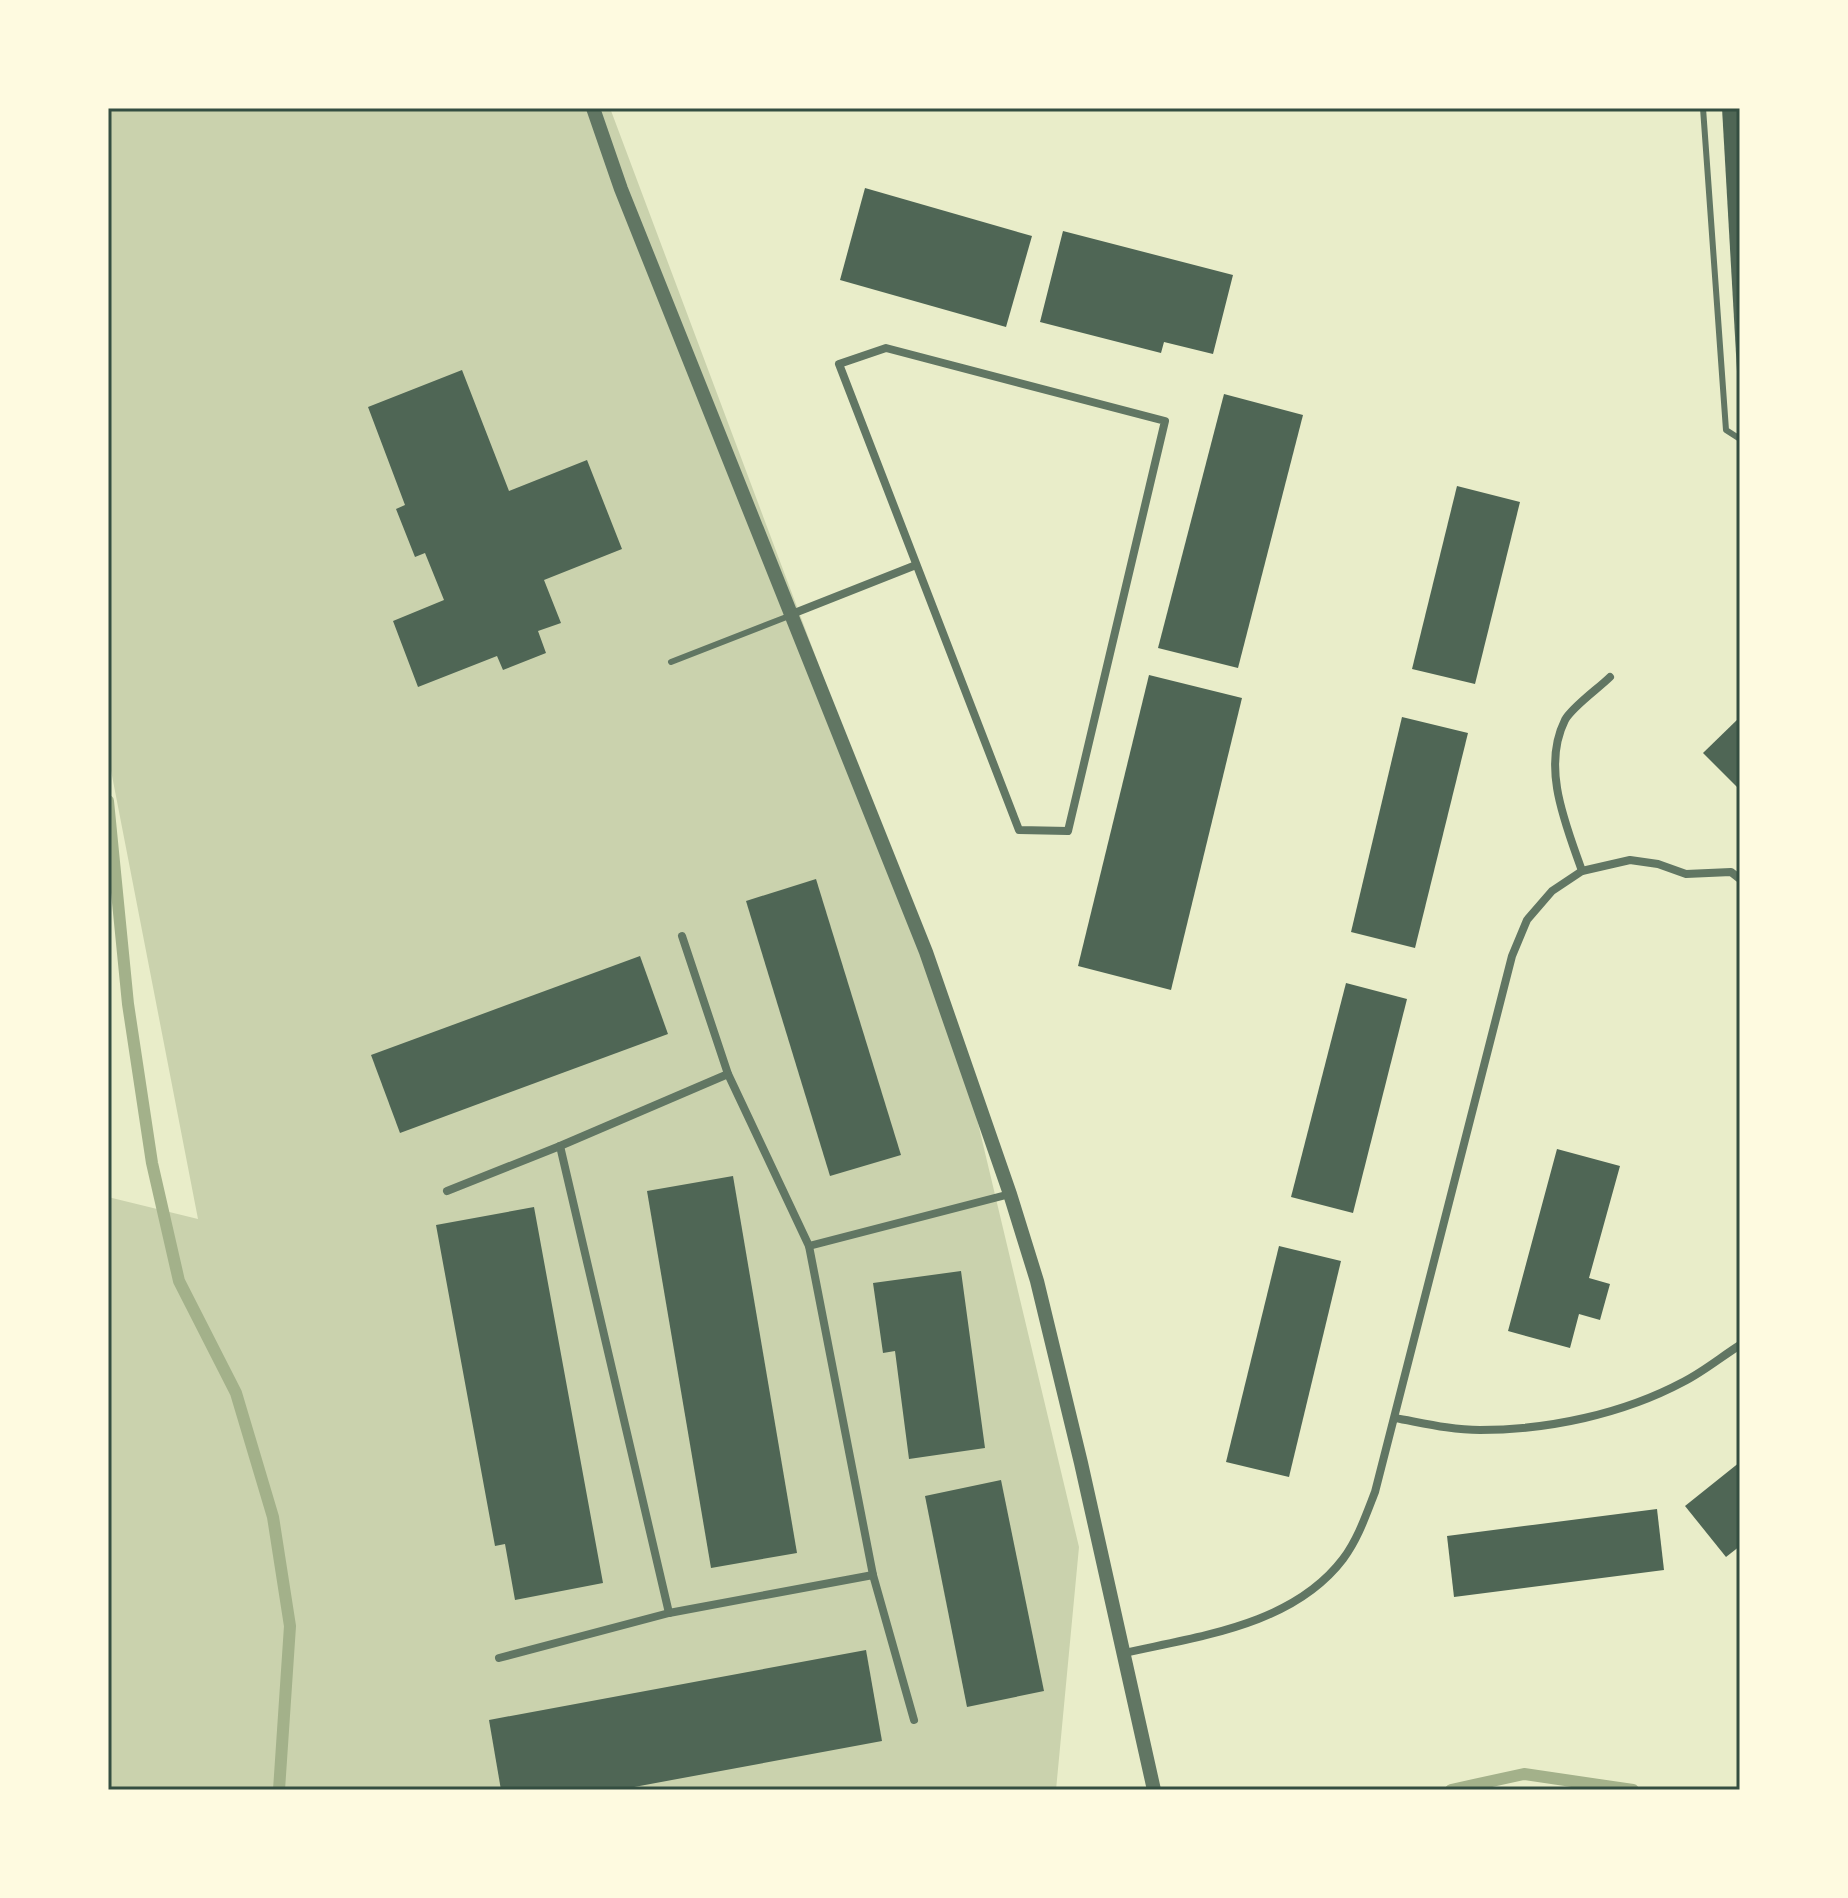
<svg xmlns="http://www.w3.org/2000/svg" width="1848" height="1898" font-family="Lora,serif">
<rect width="100%" height="100%" fill="#e9edc9"/>
<!-- green -->
<path fill="#cad2ad" d="M108,108h502l346,923 123,516 -23,243h-948v-593l90,22 -90,-464z"/>
<g fill="none" stroke-linecap="round" stroke-linejoin="round">
<!-- stream -->
<g stroke="#a3b18a" stroke-width="12">
<path d="M108,801l20,203 24,159 27,118 57,112 37,124 17,109 -11,164"/>
<path d="M1451,1790l73,-16 109,16"/>
</g>
</g>
<!-- building -->
<g fill="#4f6655">
<path d="M1722,108h18v280l-2,1z"/>
<path d="M865,188l167,48 -26,91 -166,-47z"/>
<path d="M1063,231l170,44 -20,79 -49,-12 -3,11 -121,-31z"/>
<path d="M462,370l47,121 78,-31 35,89 -78,31 17,43 -23,8 8,22 -43,17 -6,-14 -79,31 -25,-66 51,-21 -19,-47 -10,4 -19,-48 9,-4 -37,-98z"/>
<path d="M1224,394l79,21 -65,253 -80,-20z"/>
<path d="M1457,486l63,16 -45,182 -63,-15z"/>
<path d="M1149,675l93,23 -71,292 -93,-24z"/>
<path d="M1402,717l66,16 -53,215 -64,-16z"/>
<path d="M1740,717v73l-37,-37z"/>
<path d="M816,879l85,276 -71,21 -84,-275z"/>
<path d="M640,956l28,78 -268,99 -29,-78z"/>
<path d="M1346,983l61,16 -54,214 -62,-16z"/>
<path d="M1557,1149l63,17 -31,112 21,6 -10,36 -21,-6 -9,34 -62,-17z"/>
<path d="M733,1176l64,377 -86,15 -64,-377z"/>
<path d="M534,1207l69,376 -88,17 -10,-56 -10,2 -59,-321z"/>
<path d="M1279,1246l62,15 -52,216 -63,-15z"/>
<path d="M961,1271l24,177 -76,11 -14,-108 -12,2 -10,-70z"/>
<path d="M1740,1462v84l-14,11 -41,-51z"/>
<path d="M1001,1480l43,211 -77,16 -42,-211z"/>
<path d="M1657,1509l7,61 -210,27 -7,-61z"/>
<path d="M866,1650l16,91 -264,49h-117l-12,-70z"/>
</g>
<g fill="none" stroke-linecap="round" stroke-linejoin="round">
<!-- service -->
<g stroke="#617663" stroke-width="6">
<path d="M1703,108l23,322 14,9"/>
<path d="M671,662l118,-46"/>
</g>
<!-- minor -->
<g stroke="#617663" stroke-width="8">
<path d="M886,348l279,73 -97,410 -49,-1 -180,-466z"/>
<path d="M792,614l124,-49"/>
<path d="M1582,871c-16,-46 -41,-103 -17,-151 7,-13 34,-32 45,-43"/>
<path d="M682,936l46,138 81,172 64,329 41,145"/>
<path d="M560,1146l109,467"/>
<path d="M447,1191l113,-45 168,-72"/>
<path d="M809,1246l201,-52"/>
<path d="M1395,1418c28,5 56,12 85,12 68,0 143,-16 203,-48 20,-10 38,-25 57,-37"/>
<path d="M1124,1653c76,-17 169,-28 219,-94 15,-20 23,-44 32,-67l137,-536 15,-36 25,-29 30,-20 48,-11 28,4 28,10 45,-2 9,7"/>
<path d="M499,1658l170,-45 204,-38"/>
</g>
<!-- tertiary -->
<path stroke="#617663" stroke-width="14" d="M593,108l28,81 305,763 84,242 27,87 44,182 73,327"/>
</g>
<!-- border -->
<rect width="1848" height="1898" fill="none" stroke="#fefae0" stroke-width="220"/>
<rect x="110" y="110" width="1628" height="1678" fill="none" stroke="#344e41" stroke-width="3"/>
</svg>
